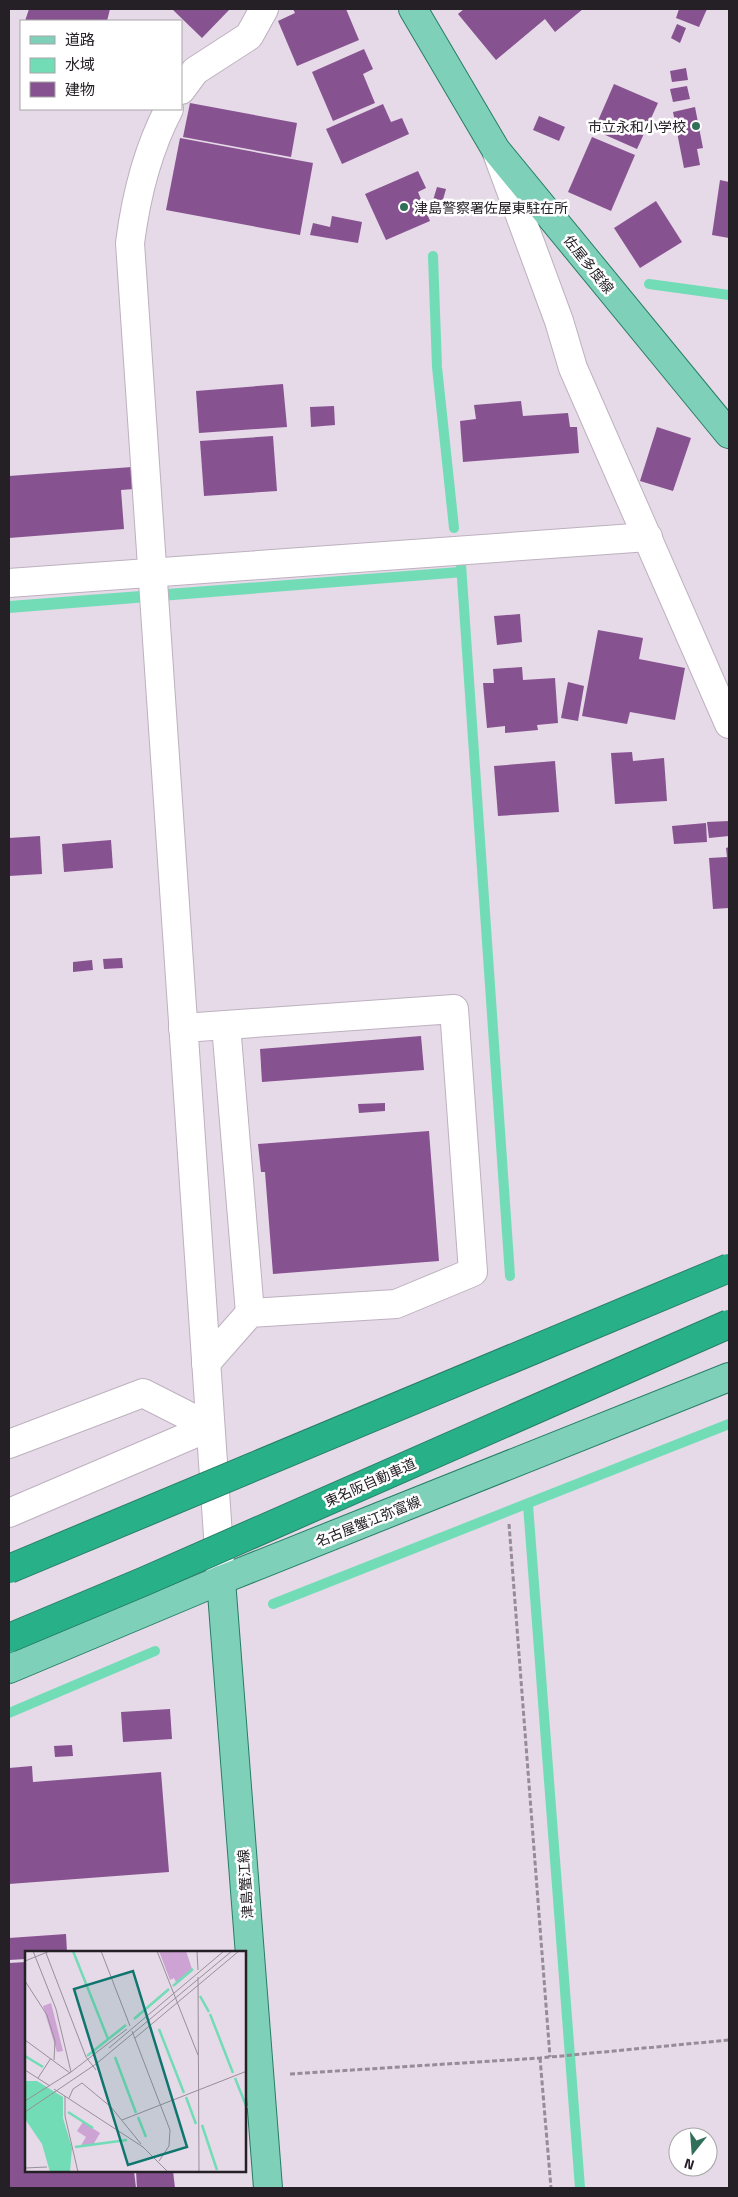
<svg xmlns="http://www.w3.org/2000/svg" width="738" height="2197" font-family="'Titillium Web','Noto Sans JP',sans-serif">
<rect width="100%" height="100%" fill="#e6d9e8"/>
<!-- water -->
<path fill="#72dcb6" d="M459,564h4l1,13 -455,36v-12l450,-34z"/>
<g fill="none" stroke-linecap="round" stroke-linejoin="round">
<!-- stream -->
<g stroke="#72dcb6" stroke-width="10">
<path d="M433,256l4,111 17,161"/>
<path d="M649,284l80,11"/>
<path d="M461,564l49,712"/>
<path d="M528,1505l52,683"/>
<path d="M273,1604l456,-180"/>
<path d="M9,1713l146,-62"/>
</g>
</g>
<!-- building -->
<g fill="#875290">
<path d="M29,9h81l-3,12h-82z"/>
<path d="M172,9h56l1,1 -27,28z"/>
<path d="M293,9h53l13,31 -62,26 -19,-45 17,-8z"/>
<path d="M464,9h119l-28,23 -10,-13 -49,41 -38,-46z"/>
<path d="M679,9h28l-8,18 -23,-9z"/>
<path d="M677,24l9,4 -6,15 -9,-5z"/>
<path d="M364,49l9,20 -10,5 12,29 -42,18 -21,-49z"/>
<path d="M686,68l2,12 -16,2 -2,-11z"/>
<path d="M614,84l44,19 -21,46 -43,-19z"/>
<path d="M687,86l3,13 -17,3 -3,-13z"/>
<path d="M190,103l107,20 -6,34 -108,-20z"/>
<path d="M383,104l8,18 11,-4 7,16 -67,30 -16,-35z"/>
<path d="M695,107l8,41 -6,1 3,16 -16,3 -11,-56z"/>
<path d="M539,116l26,11 -6,14 -26,-11z"/>
<path d="M592,137l43,18 -24,56 -43,-19z"/>
<path d="M180,138l133,25 -13,72 -134,-25z"/>
<path d="M418,171l8,17 -8,4 12,29 -44,19 -21,-46z"/>
<path d="M720,180l9,2v56l-17,-3z"/>
<path d="M437,187l9,2 -6,21 -9,-3z"/>
<path d="M656,201l26,41 -42,26 -26,-40z"/>
<path d="M332,216l30,6 -4,21 -48,-8 3,-12 17,4z"/>
<path d="M283,384l4,43 -88,6 -3,-42z"/>
<path d="M521,401l2,15 45,-3 2,14h7l2,26 -116,9 -3,-41 16,-2 -2,-14z"/>
<path d="M334,406l1,19 -24,2 -1,-20z"/>
<path d="M657,427l34,11 -18,53 -33,-10z"/>
<path d="M273,436l4,55 -73,5 -4,-55z"/>
<path d="M132,467l2,22 -13,1 3,39 -115,9v-62z"/>
<path d="M520,614l2,28 -25,3 -3,-29z"/>
<path d="M598,630l45,8 -4,21 46,9 -10,52 -45,-8 -3,12 -45,-8z"/>
<path d="M522,667l1,13 32,-2 3,45 -21,2 1,5 -33,3v-7l-18,2 -4,-45h11l-1,-14z"/>
<path d="M568,682l16,4 -6,35 -17,-3z"/>
<path d="M632,752l1,9 31,-3 3,43 -52,3 -4,-51z"/>
<path d="M555,761l4,51 -61,4 -4,-50z"/>
<path d="M729,821v15l-20,2 -2,-16z"/>
<path d="M706,823l1,19 -33,2 -2,-18z"/>
<path d="M40,836l2,38 -33,2v-38z"/>
<path d="M111,840l2,28 -49,4 -2,-28z"/>
<path d="M729,847v61l-16,1 -4,-51 18,-1 -1,-9z"/>
<path d="M122,958l1,10 -19,1 -1,-10z"/>
<path d="M92,960l1,10 -20,2v-10z"/>
<path d="M421,1036l3,34 -162,12 -2,-33z"/>
<path d="M385,1103v8l-26,2 -1,-9z"/>
<path d="M429,1131l10,130 -166,13 -8,-102h-4l-3,-28z"/>
<path d="M170,1709l2,30 -49,3 -2,-30z"/>
<path d="M72,1745l1,11 -18,1 -1,-11z"/>
<path d="M32,1766l1,16 128,-10 8,100 -160,12v-116z"/>
<path d="M66,1934l1,18h-41v7l-17,1v-22z"/>
<path d="M26,1962v209h108l2,17h-127v-225z"/>
<path d="M136,2171h37l2,17h-38z"/>
</g>
<g fill="none" stroke-linecap="round" stroke-linejoin="round">
<defs>
<g id="minor">
<path d="M181,90l14,-19 54,-35 15,-27"/>
<path d="M169,109c-22,42 -33,87 -39,134l91,1337"/>
<path d="M497,153l62,168 14,47 156,356"/>
<path d="M9,583l639,-46"/>
<path d="M226,1025l24,288"/>
<path d="M183,1028l271,-19 19,263 -77,32 -146,9 -44,50"/>
<path d="M9,1444l134,-51 67,34"/>
<path d="M9,1513l201,-86"/>
</g>
<g id="major">
<path d="M413,9l83,141 233,284"/>
<path d="M221,1580l47,608"/>
<path d="M9,1669l212,-89 508,-203"/>
</g>
</defs>
<!-- minor casing -->
<use href="#minor" stroke="#bdb1bf" stroke-width="30"/>
<!-- major casing -->
<use href="#major" stroke="#277e66" stroke-width="30"/>
<!-- path -->
<g stroke="#968c97" stroke-width="3" stroke-dasharray="5 2.5" stroke-linecap="butt">
<path d="M509,1524l41,533"/>
<path d="M540,2058l11,130"/>
<path d="M290,2074l250,-16 189,-18"/>
</g>
<!-- minor -->
<use href="#minor" stroke="#fff" stroke-width="28"/>
<!-- major -->
<use href="#major" stroke="#7ed0b8" stroke-width="28"/>
<defs>
<g id="highway-bridge">
<path d="M9,1569l720,-301"/>
<path d="M9,1638l136,-57 584,-257"/>
</g>
</defs>
<!-- highway-bridge casing -->
<use href="#highway-bridge" stroke="#277e66" stroke-width="30" stroke-linecap="butt"/>
<!-- highway-bridge -->
<use href="#highway-bridge" stroke="#28b189" stroke-width="28"/>
</g>
<!-- markers -->
<g fill="#326f5a" stroke="#fff" stroke-width="2">
<circle cx="696" cy="126" r="5"/>
<circle cx="404" cy="207" r="5"/>
</g>
<g text-anchor="middle" dominant-baseline="central" stroke-width="5" stroke-linejoin="round" paint-order="stroke">
<!-- poi labels -->
<g font-size="14" fill="#242025" stroke="#fff" text-anchor="end">
<text x="686" y="126">市立永和小学校</text>
<text x="414" y="207" text-anchor="start">津島警察署佐屋東駐在所</text>
</g>
<!-- street labels -->
<g font-size="14" fill="#242025" stroke="#fff">
<text transform="translate(589 264) rotate(51)">佐屋多度線</text>
<text transform="translate(370 1482) rotate(-24)">東名阪自動車道</text>
<text transform="translate(368 1521) rotate(-22)">名古屋蟹江弥富線</text>
<text transform="translate(245 1884) rotate(-94)">津島蟹江線</text>
</g>
</g>
<!-- overview -->
<g transform="translate(25 1951)">
<rect width="221" height="221" fill="#e6d9e8"/>
<path d="M134,0h27l6,18 -16,13 -2,-4 -4,2zM26,52l12,48 -6,1 -14,-46zM58,171l17,11 -7,12 -13,2 6,-10 -9,-6z" fill="#cca3d3"/>
<path d="M0,130h12l26,16v21l9,30 -2,24h-20l-8,-28 -17,-25z" fill="#72dcb6"/>
<path fill="none" stroke="#72dcb6" stroke-width="2.5" d="M48,0l35,88M148,35l20,-17M175,45l9,16M185,63l23,59M109,68l35,-30M134,78l25,64M0,105l18,11M62,105l39,-31M90,106l21,56M210,127l12,30M161,146l10,27M43,161l25,16M113,166l8,20M177,174l15,45M50,196l52,-7"/>
<path fill="none" stroke="#988f9a" stroke-width="1" d="M8,0l23,58 15,63M76,0l29,75M132,0l41,104M172,0l1,19M21,2l40,104 10,13M0,10l25,-10M173,26l1,195M0,30l22,34 8,26 -1,19M107,80l38,99 -1,16 -10,15M110,87l104,-87M0,89l45,33M84,97l115,-97M0,119l25,16M13,127l13,-20M29,138l89,58 25,25M40,145v20l13,56M44,147l4,-9 9,-6 29,24 30,37M0,150l46,-29 56,-43M0,161l71,-48 136,-113M97,169l125,-49M0,217l22,-1"/>
<path fill="#0f766e" fill-opacity="0.15" stroke="#0f766e" stroke-width="2.5" d="M108,20l54,176 -59,18 -54,-176z"/>
<rect width="221" height="221" fill="none" stroke="#242025" stroke-width="2.5"/>
</g>
<!-- border -->
<rect width="738" height="2197" fill="none" stroke="#242025" stroke-width="20"/>
<!-- legend -->
<rect x="20" y="20" width="162" height="90" fill="#ffffff" stroke="#a7a6a8"/>
<rect x="30" y="36" width="25" height="8" fill="#7ed0b8" stroke="#a7a6a8"/>
<text x="65" y="45" font-size="15" fill="#242025">道路</text>
<rect x="30" y="58" width="25" height="15" fill="#72dcb6" stroke="#a7a6a8"/>
<text x="65" y="70" font-size="15" fill="#242025">水域</text>
<rect x="30" y="82" width="25" height="15" fill="#875290" stroke="#a7a6a8"/>
<text x="65" y="95" font-size="15" fill="#242025">建物</text>
<!-- north arrow -->
<g transform="translate(693 2152) rotate(197)"><circle r="24" fill="#ffffff" stroke="#a7a6a8"/>
<path d="M0-4L9 19L0 12L-9 19Z" fill="#326f5a"/>
<text y="-8" font-size="14" font-weight="bold" text-anchor="middle" fill="#242025">N</text>
</g>
</svg>
